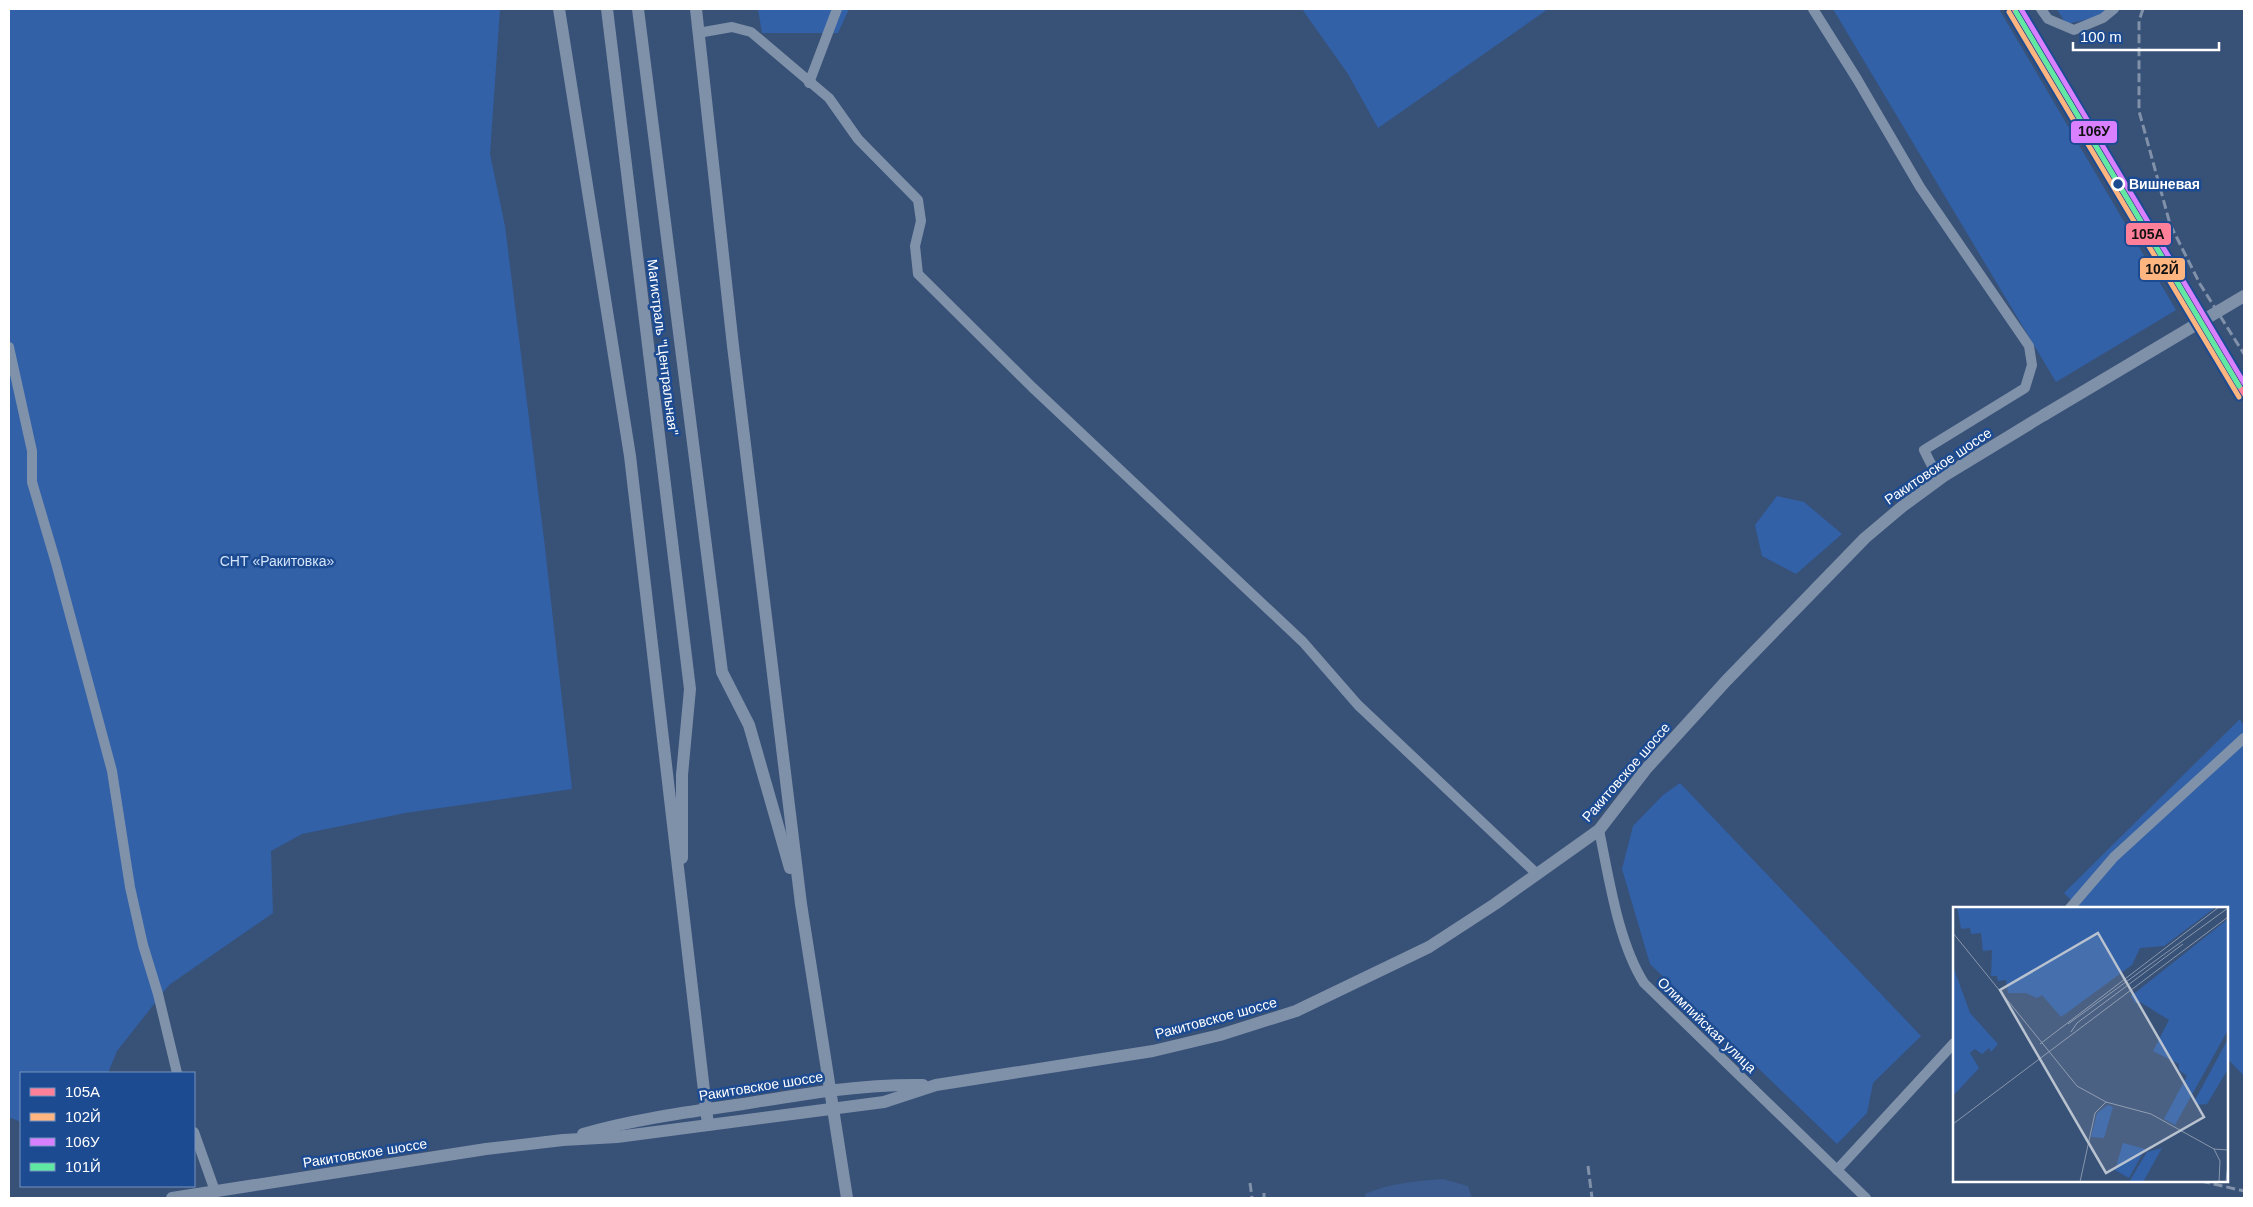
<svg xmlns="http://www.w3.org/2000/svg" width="2253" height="1207" font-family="Arial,sans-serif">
<rect width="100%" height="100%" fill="#385177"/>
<!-- green -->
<g fill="#3261a8">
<path d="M9,9h491l-10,145 15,72 39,313 28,250 -167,24 -103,21 -31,17 2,62 -104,72 -52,66 -9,22h-87v49l-12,-5z"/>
<path d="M758,9h91l-11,24h-76z"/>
<path d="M1302,9h246l-170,119 -30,-54z"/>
<path d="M1833,9h166l177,301 -120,72z"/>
<path d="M2057,9h53l-7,7 -37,8z"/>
<path d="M1777,496l27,6 38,32 -46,40 -34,-18 -7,-31z"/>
<path d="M2240,719l4,8v349l-17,-18v-150h-148l-15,-15z"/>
<path d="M1680,783l241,253 -48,47 -6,30 -30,31 -187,-180 -28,-95 11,-43 30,-31z"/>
</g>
<!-- water -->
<path fill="#3c5b8e" d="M1443,1179l25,7 4,12h-106l-1,-4c25,-11 51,-13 78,-15z"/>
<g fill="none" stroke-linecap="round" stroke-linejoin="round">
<!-- minor -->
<g stroke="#8092aa" stroke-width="10">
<path d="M1813,9l44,70 63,108 109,159 3,19 -7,23 -101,62 7,14 13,12"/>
<path d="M2041,9l7,10 26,11 29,-12 11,-9"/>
<path d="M698,33l34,-6 19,5 78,66 29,41 60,61 3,21 -6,25 3,28 114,113 271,255 55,63 179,169"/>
<path d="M809,83l28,-74"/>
<path d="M9,347l23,104v31l24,81 56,208 18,116 13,58 15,49 19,79"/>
<path d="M1599,830c10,48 19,112 45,153l222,215"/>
<path d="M2070,908l44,-51 130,-119"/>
<path d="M194,1132l21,59"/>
<path d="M1837,1170l117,-127"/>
</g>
<!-- major -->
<g stroke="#7f90a9" stroke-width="12">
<path d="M559,9l71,447 78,669"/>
<path d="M607,9l83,680 -8,86v83"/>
<path d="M638,9l84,663 27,53 41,143"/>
<path d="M696,9l37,337 68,558 46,294"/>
<path d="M583,1134c52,-15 106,-22 160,-30 60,-10 119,-20 180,-19"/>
<path d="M172,1198l314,-49 77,-9 54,-3 267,-35 52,-17 217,-34 67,-16 76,-24 133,-64 66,-43 104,-74 47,-61 80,-88 139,-143 38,-32 41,-30 100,-61"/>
</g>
<!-- rail -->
<g stroke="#8091a9" stroke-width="3" stroke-dasharray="9 4" stroke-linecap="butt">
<path d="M2143,9l-4,12v90l31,113 30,60 44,70"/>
<path d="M1588,1166l4,32"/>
<path d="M2201,1181l43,10"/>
<path d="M1250,1183l2,15"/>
<path d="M1264,1193v5"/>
</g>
<!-- major-bridge -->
<path stroke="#7f90a9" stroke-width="12" d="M2044,415l200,-119"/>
<defs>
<path id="rail-1" d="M2014,9l230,385"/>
<path id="rail-2" d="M2009,12l230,385"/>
<path id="rail-3" d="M2021,9l223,374"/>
<path id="rail-4" d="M2016,12l223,374"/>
</defs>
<!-- rail-1 casing -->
<use href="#rail-1" stroke="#1d4b92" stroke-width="9"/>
<!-- rail-2 casing -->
<use href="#rail-2" stroke="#1d4b92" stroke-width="9"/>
<!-- rail-3 casing -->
<use href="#rail-3" stroke="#1d4b92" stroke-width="9"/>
<!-- rail-4 casing -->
<use href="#rail-4" stroke="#1d4b92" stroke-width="9"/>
<!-- rail-1 -->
<use href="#rail-1" stroke="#ff8098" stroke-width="5"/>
<!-- rail-2 -->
<use href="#rail-2" stroke="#ffb580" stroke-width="5"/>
<!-- rail-3 -->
<use href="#rail-3" stroke="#d880ff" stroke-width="5"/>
<!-- rail-4 -->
<use href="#rail-4" stroke="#60e9a3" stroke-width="5"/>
</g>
<!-- markers -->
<circle fill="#1d4b92" stroke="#fff" stroke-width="2.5" cx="2118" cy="184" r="6"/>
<g text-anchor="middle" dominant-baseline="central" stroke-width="5" stroke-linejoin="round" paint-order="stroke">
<!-- stop labels -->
<g font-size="14" font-weight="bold" fill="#fff" stroke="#1d4b92" text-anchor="start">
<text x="2129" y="184">Вишневая</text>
</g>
<!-- street labels -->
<g font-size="14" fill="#fff" stroke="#1d4b92">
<text transform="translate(663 347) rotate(83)">Магистраль "Центральная"</text>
<text transform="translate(1938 466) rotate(-34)">Ракитовское шоссе</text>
<text transform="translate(1626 772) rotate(-49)">Ракитовское шоссе</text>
<text transform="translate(1216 1018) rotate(-15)">Ракитовское шоссе</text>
<text transform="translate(1707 1025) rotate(44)">Олимпийская улица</text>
<text transform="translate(761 1086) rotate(-9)">Ракитовское шоссе</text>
<text transform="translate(365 1153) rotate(-9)">Ракитовское шоссе</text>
</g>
<!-- park labels -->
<g font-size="14" fill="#d4e4fa" stroke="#1d4b92">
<text x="277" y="561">СНТ «Ракитовка»</text>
</g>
</g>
<!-- overview -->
<g transform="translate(1953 907)">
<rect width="275" height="275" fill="#385177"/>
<path d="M4,0h127v3l1,-3h131l-52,39 -24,2 -8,17 -71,52 -19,-22 -5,3 -11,-5h-18l-2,-13 -8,1 -1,-5h-6l1,-26 -9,1 -2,-18 -10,1 -1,-6 -9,1zM275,12v111l-53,95 -11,-6 23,-43 -8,-6v-6l-26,-13 16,-31 -29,-18 -5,1 -4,-7zM0,59l17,47 28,31 -7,8 -2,-4 -7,6 -7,-5 -5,4 9,15 -26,28zM275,132v30l-21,35 -11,1 -2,-3zM155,198l5,2 -9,31 -13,-1 6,-24zM170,236l22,6 -16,29 -14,-8zM209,241l-19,34h-14l18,-30z" fill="#3261a8"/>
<path fill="none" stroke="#8897ad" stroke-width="1" d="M0,26l124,153 29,16 45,12 63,35 14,1M115,117l160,-116M118,125l6,-9 106,-79M87,137l179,-137M0,217l275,-207M261,242l6,12 -1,21M127,275l15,-69 11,-11M273,275l2,-19"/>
<path fill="#b9c2cf" fill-opacity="0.15" stroke="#b9c2cf" stroke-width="2.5" d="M145,26l106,184 -98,56 -106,-183z"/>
<rect width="275" height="275" fill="none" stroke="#fff" stroke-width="2.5"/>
</g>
<g stroke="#1d4b92" stroke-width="2">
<rect x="2070" y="120" width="48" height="24" rx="5" fill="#d880ff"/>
<rect x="2125" y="222" width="47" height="24" rx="5" fill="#ff8098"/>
<rect x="2139" y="257" width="47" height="24" rx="5" fill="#ffb580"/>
</g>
<g font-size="14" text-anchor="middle" font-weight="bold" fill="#111">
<text x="2094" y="136">106У</text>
<text x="2148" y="239">105А</text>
<text x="2162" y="274">102Й</text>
</g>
<!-- border -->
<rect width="2253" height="1207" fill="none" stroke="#ffffff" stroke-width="20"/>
<!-- legend -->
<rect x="20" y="1072" width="175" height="115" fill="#1d4b92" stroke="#7793be"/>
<rect x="30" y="1088" width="25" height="8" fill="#ff8098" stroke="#7793be"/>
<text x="65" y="1097" font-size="15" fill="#ffffff">105А</text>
<rect x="30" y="1113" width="25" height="8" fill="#ffb580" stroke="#7793be"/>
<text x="65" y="1122" font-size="15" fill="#ffffff">102Й</text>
<rect x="30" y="1138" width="25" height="8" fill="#d880ff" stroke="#7793be"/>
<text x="65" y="1147" font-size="15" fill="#ffffff">106У</text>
<rect x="30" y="1163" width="25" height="8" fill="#60e9a3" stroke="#7793be"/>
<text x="65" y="1172" font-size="15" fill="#ffffff">101Й</text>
<!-- scale -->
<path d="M2073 42v8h146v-8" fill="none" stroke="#ffffff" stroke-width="2.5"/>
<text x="2080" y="42" font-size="15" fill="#ffffff" stroke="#1d4b92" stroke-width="4" paint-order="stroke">100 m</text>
</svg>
